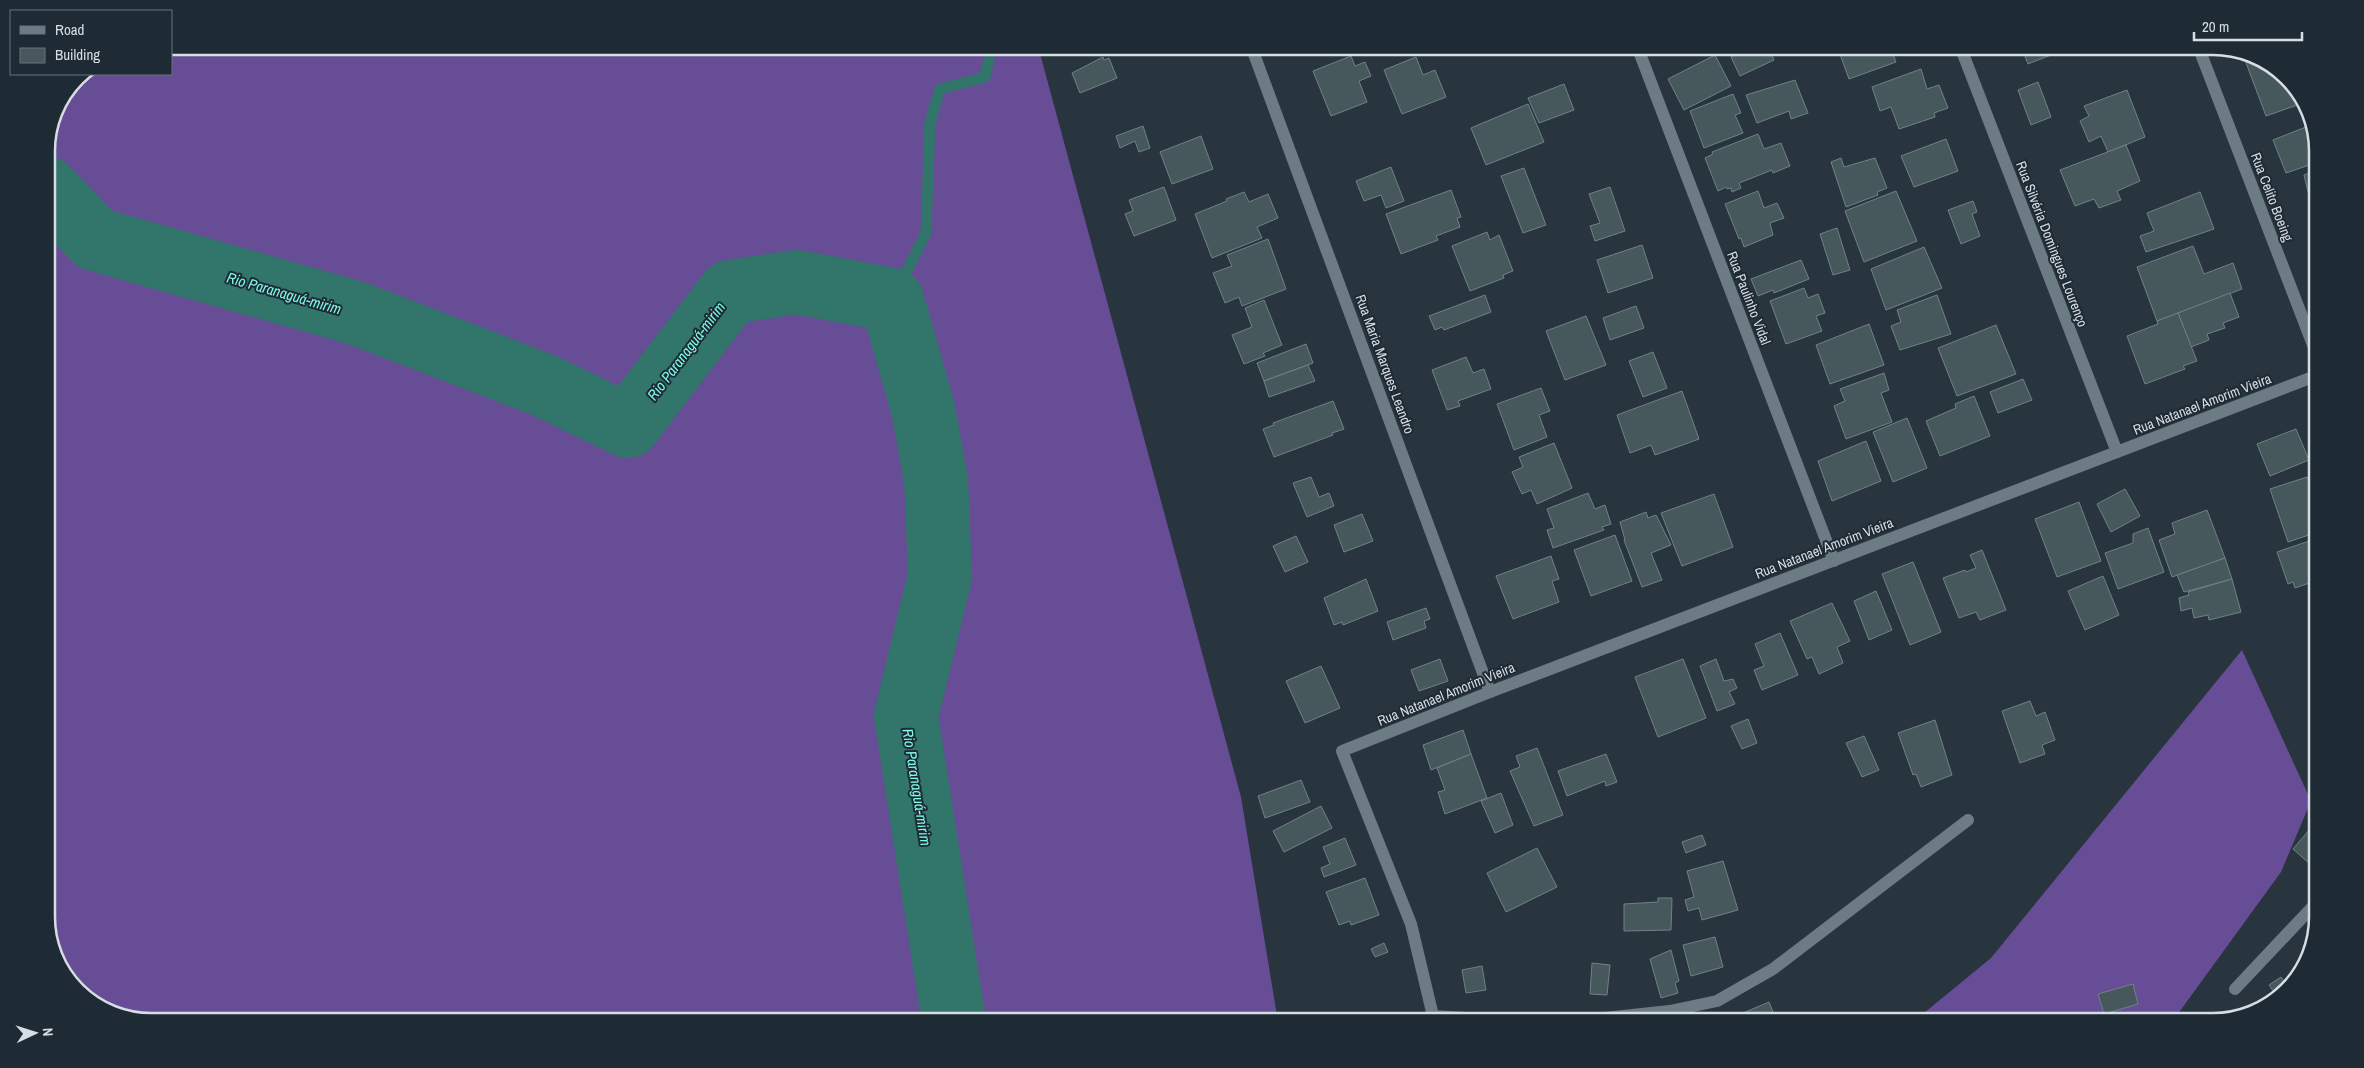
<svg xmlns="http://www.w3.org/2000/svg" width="2364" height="1068" font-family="'Archivo Narrow',sans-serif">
<rect width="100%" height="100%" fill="#29353e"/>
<!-- forest -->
<g fill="#674c96">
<path d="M171,46h867l203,751 37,225h-1127l-40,-8 -43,-33 -22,-57v-780l8,-33 23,-34 4,-3h90z"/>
<path d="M2242,650l69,151 -30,71 -109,150h-259l78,-64z"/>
</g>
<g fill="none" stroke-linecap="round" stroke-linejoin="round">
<!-- stream -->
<path stroke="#32756b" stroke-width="11" d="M892,300l34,-67 4,-111 10,-33 45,-12 7,-31"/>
<!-- river -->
<path stroke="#32756b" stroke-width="64" d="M46,188l49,51 261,74 187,72 85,41 102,-134 67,-10 95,18 31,109 13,71 4,96 -34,140 48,306"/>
</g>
<!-- building -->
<g fill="#46585c" stroke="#6f8286">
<path d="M1330,46h27l-25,9z"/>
<path d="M1498,46h14l-12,5z"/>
<path d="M1756,46h12l6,14 -34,16 -9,-19z"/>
<path d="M1837,46h53l6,16 -47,17z"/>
<path d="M2021,46h53l-46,18z"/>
<path d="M2242,52l11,2 47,38 3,11 -37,13z"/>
<path d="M1715,55l16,31 -47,24 -16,-31z"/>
<path d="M1351,56l4,10 10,-4 6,14 -12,5 8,21 -36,14 -18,-45z"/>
<path d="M1103,57l1,3 5,-2 8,20 -37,15 -8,-20z"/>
<path d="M1416,57l7,18 12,-5 11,27 -44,17 -18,-44z"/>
<path d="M1921,69l6,20 12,-4 9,23 -14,5 1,4 -36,12 -8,-22 -11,4 -8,-24z"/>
<path d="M1795,80l13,33 -17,6 -2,-8 -32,12 -11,-28z"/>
<path d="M2038,82l13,35 -20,8 -13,-35z"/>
<path d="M1564,84l10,26 -35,13 -11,-25z"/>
<path d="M2127,90l18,47 -37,15 -7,-16 -12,6 -9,-21 9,-5 -5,-10z"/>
<path d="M1733,94l8,19 -6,2 8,18 -39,15 -14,-37z"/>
<path d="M1528,104l16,38 -58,23 -15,-37z"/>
<path d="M2311,125l7,19v18l-32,11 -13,-33z"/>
<path d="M1143,126l7,22 -11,4 -4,-11 -15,7 -4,-12z"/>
<path d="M1758,134l6,15 17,-6 9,23 -17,7 -1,-3 -33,13 2,5 -9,4 -1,-4 -4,1 -1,-2 -8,4 -13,-33 8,-4 -1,-2z"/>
<path d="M1201,136l12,33 -41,15 -12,-32z"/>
<path d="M1946,139l12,32 -44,16 -13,-31z"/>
<path d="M2126,145l14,36 -23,10 4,9 -22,8 -5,-9 -19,7 -15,-36z"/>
<path d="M1841,158l3,9 31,-9 12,30 -10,4 1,3 -32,12 -15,-45z"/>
<path d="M1391,167l13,34 -18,7 -5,-13 -17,6 -8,-20z"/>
<path d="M1524,168l22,57 -23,8 -22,-57z"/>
<path d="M2315,171l3,5v45l-8,-21 -6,-25z"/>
<path d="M1164,187l12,33 -42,16 -9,-22 8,-3 -4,-11z"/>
<path d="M1610,187l15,44 -30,10 -5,-15 10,-3 -11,-29z"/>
<path d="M1451,190l10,27 -4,1 3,9 -24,9 2,4 -37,14 -15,-40z"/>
<path d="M1758,191l6,17 13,-5 7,15 -14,5 3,12 -29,12 -3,-9 -2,1 -14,-35z"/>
<path d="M1896,191l21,50 -53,21 -19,-51z"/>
<path d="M1244,192l5,10 19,-8 10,24 -21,9 5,11 -50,20 -17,-44 32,-13 -1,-2z"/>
<path d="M2200,192l14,37 -68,23 -6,-16 14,-5 -7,-18z"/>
<path d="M1973,201l4,11 -5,2 8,22 -19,8 -13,-34z"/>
<path d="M1837,228l13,42 -17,5 -13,-41z"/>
<path d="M1487,232l3,8 9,-5 14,36 -10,4 1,3 -34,13 -18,-45z"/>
<path d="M1268,239l18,50 -44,17 -3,-9 -14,6 -12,-30 19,-7 -5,-11z"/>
<path d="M1642,245l11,33 -45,15 -11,-33z"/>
<path d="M2193,246l11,28 29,-11 9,26 -85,32 -20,-54z"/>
<path d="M1924,247l18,41 -56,22 -15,-41z"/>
<path d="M1801,260l8,19 -35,14 -1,-3 -15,6 -7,-17z"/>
<path d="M1804,288l4,10 10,-4 7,19 -9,3 6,15 -36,13 -16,-43z"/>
<path d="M2230,293l9,24 -16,6 2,5 -18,6 2,6 -18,7 -13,-34z"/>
<path d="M1485,295l6,17 -47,18 -2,-3 -7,3 -6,-14z"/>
<path d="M1937,295l14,39 -51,16 -9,-24 10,-4 -4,-12z"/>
<path d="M1264,300l18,45 -19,8 2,3 -21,8 -12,-29 20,-8 -7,-19z"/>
<path d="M1636,306l8,22 -34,12 -7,-22z"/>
<path d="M2178,313l19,48 -14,5 2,3 -40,15 -18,-48 31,-12 -1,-3z"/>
<path d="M1586,316l20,49 -41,15 -19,-49z"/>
<path d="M1869,324l15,41 -54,19 -14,-39z"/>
<path d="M1996,325l20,49 -59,22 -19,-48z"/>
<path d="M1306,344l7,19 -49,18 -7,-18z"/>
<path d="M1653,352l14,36 -24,9 -14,-36z"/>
<path d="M1466,357l7,16 11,-4 7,20 -33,12 2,5 -13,4 -15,-40z"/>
<path d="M1308,365l7,16 -46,16 -5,-16z"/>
<path d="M1884,373l5,17 -8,3 11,29 -46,17 -12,-33 11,-5 -5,-12z"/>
<path d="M2023,379l9,21 -34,13 -8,-21z"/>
<path d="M1541,388l9,23 -11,4 8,22 -33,13 -17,-46z"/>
<path d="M1682,391l17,48 -44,16 -4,-10 -21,8 -13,-38z"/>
<path d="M1974,396l16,40 -50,20 -14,-35 30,-13 -1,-4z"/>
<path d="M1333,401l11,28 -12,4 1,2 -59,22 -11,-28 11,-4 -1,-2z"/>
<path d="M1907,418l20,50 -34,14 -20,-50z"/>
<path d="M2296,429l13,31 -39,16 -13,-32z"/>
<path d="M1866,441l15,40 -49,20 -14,-40z"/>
<path d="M1554,443l18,45 -35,16 -6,-14 -9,4 -10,-22 11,-5 -4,-10z"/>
<path d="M1311,477l8,20 10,-4 5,13 -27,11 -14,-34z"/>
<path d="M2307,477l5,16 6,-2v41l-30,10 -18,-53z"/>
<path d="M2125,489l15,27 -29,16 -14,-28z"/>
<path d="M1588,493l7,16 10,-4 6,19 -9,3 2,3 -51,18 -6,-18 7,-2 -7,-19z"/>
<path d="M1714,494l19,53 -51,19 -21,-53z"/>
<path d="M2079,502l22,59 -44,16 -22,-58z"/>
<path d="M2207,510l18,48 -53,19 -13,-37 16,-6 -3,-11z"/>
<path d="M1646,512l2,6 8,-3 15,30 -20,8 11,27 -20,7 -18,-47h1l-5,-18z"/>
<path d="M1362,514l11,27 -29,11 -10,-27z"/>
<path d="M2148,528l16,44 -46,17 -13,-36 28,-10v-9z"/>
<path d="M1615,535l17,46 -41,15 -17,-46z"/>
<path d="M1296,536l12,26 -23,10 -12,-26z"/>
<path d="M2318,538v42l-23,8 -2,-6 -5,2 -11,-32z"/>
<path d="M1982,550l24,60 -26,10 -4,-8 -17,6 -16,-40 22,-8 1,2 10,-4 -6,-13z"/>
<path d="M1551,556l8,23 -7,2 7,21 -46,17 -17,-43z"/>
<path d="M2225,558l7,21 -48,13 -7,-17z"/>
<path d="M1913,562l28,70 -31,13 -28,-71z"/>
<path d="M2103,576l16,39 -34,15 -17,-39z"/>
<path d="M1366,579l12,32 -35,14 -1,-3 -8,3 -10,-27z"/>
<path d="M2232,579l9,33 -32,8 -1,-5 -14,3 -2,-10 -11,3 -2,-13 10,-3 -1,-3z"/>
<path d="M1876,591l16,39 -23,10 -15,-39z"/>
<path d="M1832,603l18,38 -13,6 6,16 -24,11 -7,-17 -5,2 -17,-38z"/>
<path d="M1426,608l4,11 -6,2 2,7 -33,12 -6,-18z"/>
<path d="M1780,633l18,42 -36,15 -8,-20 10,-4 -9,-22z"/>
<path d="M1440,659l8,22 -29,10 -8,-21z"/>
<path d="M1683,659l23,59 -48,19 -23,-60z"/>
<path d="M1716,659l8,22 9,-2 4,9 -8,4 6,12 -18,7 -17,-45z"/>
<path d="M1321,666l19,42 -35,15 -19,-42z"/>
<path d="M2318,697v21l-7,-19z"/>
<path d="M2030,701l6,15 9,-4 10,28 -13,5 3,9 -25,9 -18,-52z"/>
<path d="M1748,719l9,24 -15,6 -11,-23z"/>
<path d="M1935,720l17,55 -31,12 -5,-13 -3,1 -15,-42z"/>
<path d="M1463,730l8,24 -40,16 -8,-25z"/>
<path d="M1864,736l15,34 -17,7 -16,-34z"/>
<path d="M1537,748l26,67 -29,11 -24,-55 10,-4 -4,-11z"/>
<path d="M1471,754l16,44 -42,16 -7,-22 7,-2 -8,-22z"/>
<path d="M1606,754l11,28 -11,4 -1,-5 -38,15 -9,-25z"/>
<path d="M1301,780l9,22 -45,16 -7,-22z"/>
<path d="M1501,793l12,32 -18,8 -14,-32z"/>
<path d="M1321,806l11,22 -48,24 -11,-21z"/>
<path d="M2310,829l8,7v18l-8,10 -17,-15z"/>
<path d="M1702,835l4,10 -20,8 -4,-11z"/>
<path d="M1345,838l11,27 -32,12 -3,-9 9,-4 -7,-17z"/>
<path d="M1537,848l20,39 -51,25 -19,-39z"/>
<path d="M1723,861l15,49 -36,10 -3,-12 -11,3 -3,-11 9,-3 -7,-26z"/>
<path d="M1365,878l14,37 -28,10 -1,-4 -11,4 -13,-33z"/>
<path d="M1658,898h14l-1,32 -47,1v-27l34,-2z"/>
<path d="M1715,937l8,30 -32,9 -8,-31z"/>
<path d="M1384,943l4,9 -13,5 -4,-8z"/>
<path d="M1671,950l8,31 -4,2 3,10 -17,5 -11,-39z"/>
<path d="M1592,963l18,2 -3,30 -17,-1z"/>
<path d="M1482,966l4,24 -20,3 -4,-23z"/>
<path d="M2281,977l6,8 -15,19 -10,3 14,-12 -7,-10z"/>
<path d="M2133,984l5,20 -34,10 -6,-20z"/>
<path d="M1769,1002l8,20h-39l-2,-6z"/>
<path d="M1311,1018l2,3 7,-3 2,4h-19z"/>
</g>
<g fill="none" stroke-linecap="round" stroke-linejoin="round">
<!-- street -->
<g stroke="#6d7b85" stroke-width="12">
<path d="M1251,46l239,646"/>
<path d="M1637,46l197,515"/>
<path d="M1960,46l157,406"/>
<path d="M2198,46l120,312"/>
<path d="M2235,989l83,-88"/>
<path d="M1530,1022l-97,-6 -22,-92 -69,-173 148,-59 828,-317"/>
<path d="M1567,1022l103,-11 47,-10 56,-32 195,-149"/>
</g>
</g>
<g text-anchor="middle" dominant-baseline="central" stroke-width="4" stroke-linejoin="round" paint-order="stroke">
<!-- street labels -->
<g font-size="14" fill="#d6dde3" stroke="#1f2b34">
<text transform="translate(2272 197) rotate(69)">Rua Celito Boeing</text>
<text transform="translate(2052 244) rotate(69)">Rua Silvéria Domingues Lourenço</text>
<text transform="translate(1749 298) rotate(69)">Rua Paulinho Vidal</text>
<text transform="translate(1385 364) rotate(70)">Rua Maria Marques Leandro</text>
<text transform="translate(2202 404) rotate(-21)">Rua Natanael Amorim Vieira</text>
<text transform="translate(1824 548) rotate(-21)">Rua Natanael Amorim Vieira</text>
<text transform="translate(1446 694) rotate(-22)">Rua Natanael Amorim Vieira</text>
</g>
<!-- water labels -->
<g font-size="15" font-style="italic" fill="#7bfbe8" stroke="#1f2b34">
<text transform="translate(284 293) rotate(16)">Rio Paranaguá-mirim</text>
<text transform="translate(686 351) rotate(-53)">Rio Paranaguá-mirim</text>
<text transform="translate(917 787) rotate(81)">Rio Paranaguá-mirim</text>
</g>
</g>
<!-- crop -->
<path d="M0 0H2364V1068H0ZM151 55H2213A96 96 0 0 1 2309 151V917A96 96 0 0 1 2213 1013H151A96 96 0 0 1 55 917V151A96 96 0 0 1 151 55Z" fill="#1f2b34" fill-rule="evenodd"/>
<path fill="none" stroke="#d6dde3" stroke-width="2.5" d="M151 55H2213A96 96 0 0 1 2309 151V917A96 96 0 0 1 2213 1013H151A96 96 0 0 1 55 917V151A96 96 0 0 1 151 55Z"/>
<!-- legend -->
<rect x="10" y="10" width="162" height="65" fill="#1f2b34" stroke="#68727a"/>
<rect x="20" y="26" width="25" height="8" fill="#6d7b85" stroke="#68727a"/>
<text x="55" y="35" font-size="15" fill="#d6dde3">Road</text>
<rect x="20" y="48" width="25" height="15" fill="#46585c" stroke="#68727a"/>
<text x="55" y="60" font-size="15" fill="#d6dde3">Building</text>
<!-- north arrow -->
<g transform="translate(35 1033) rotate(86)" stroke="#1f2b34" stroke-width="4" paint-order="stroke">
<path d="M0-4L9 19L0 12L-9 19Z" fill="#d6dde3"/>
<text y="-8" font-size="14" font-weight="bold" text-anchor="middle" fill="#d6dde3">N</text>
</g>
<!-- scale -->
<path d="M2194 32v8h108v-8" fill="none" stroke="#d6dde3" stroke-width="2.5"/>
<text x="2202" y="32" font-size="15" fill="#d6dde3" stroke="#1f2b34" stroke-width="4" paint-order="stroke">20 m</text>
</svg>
